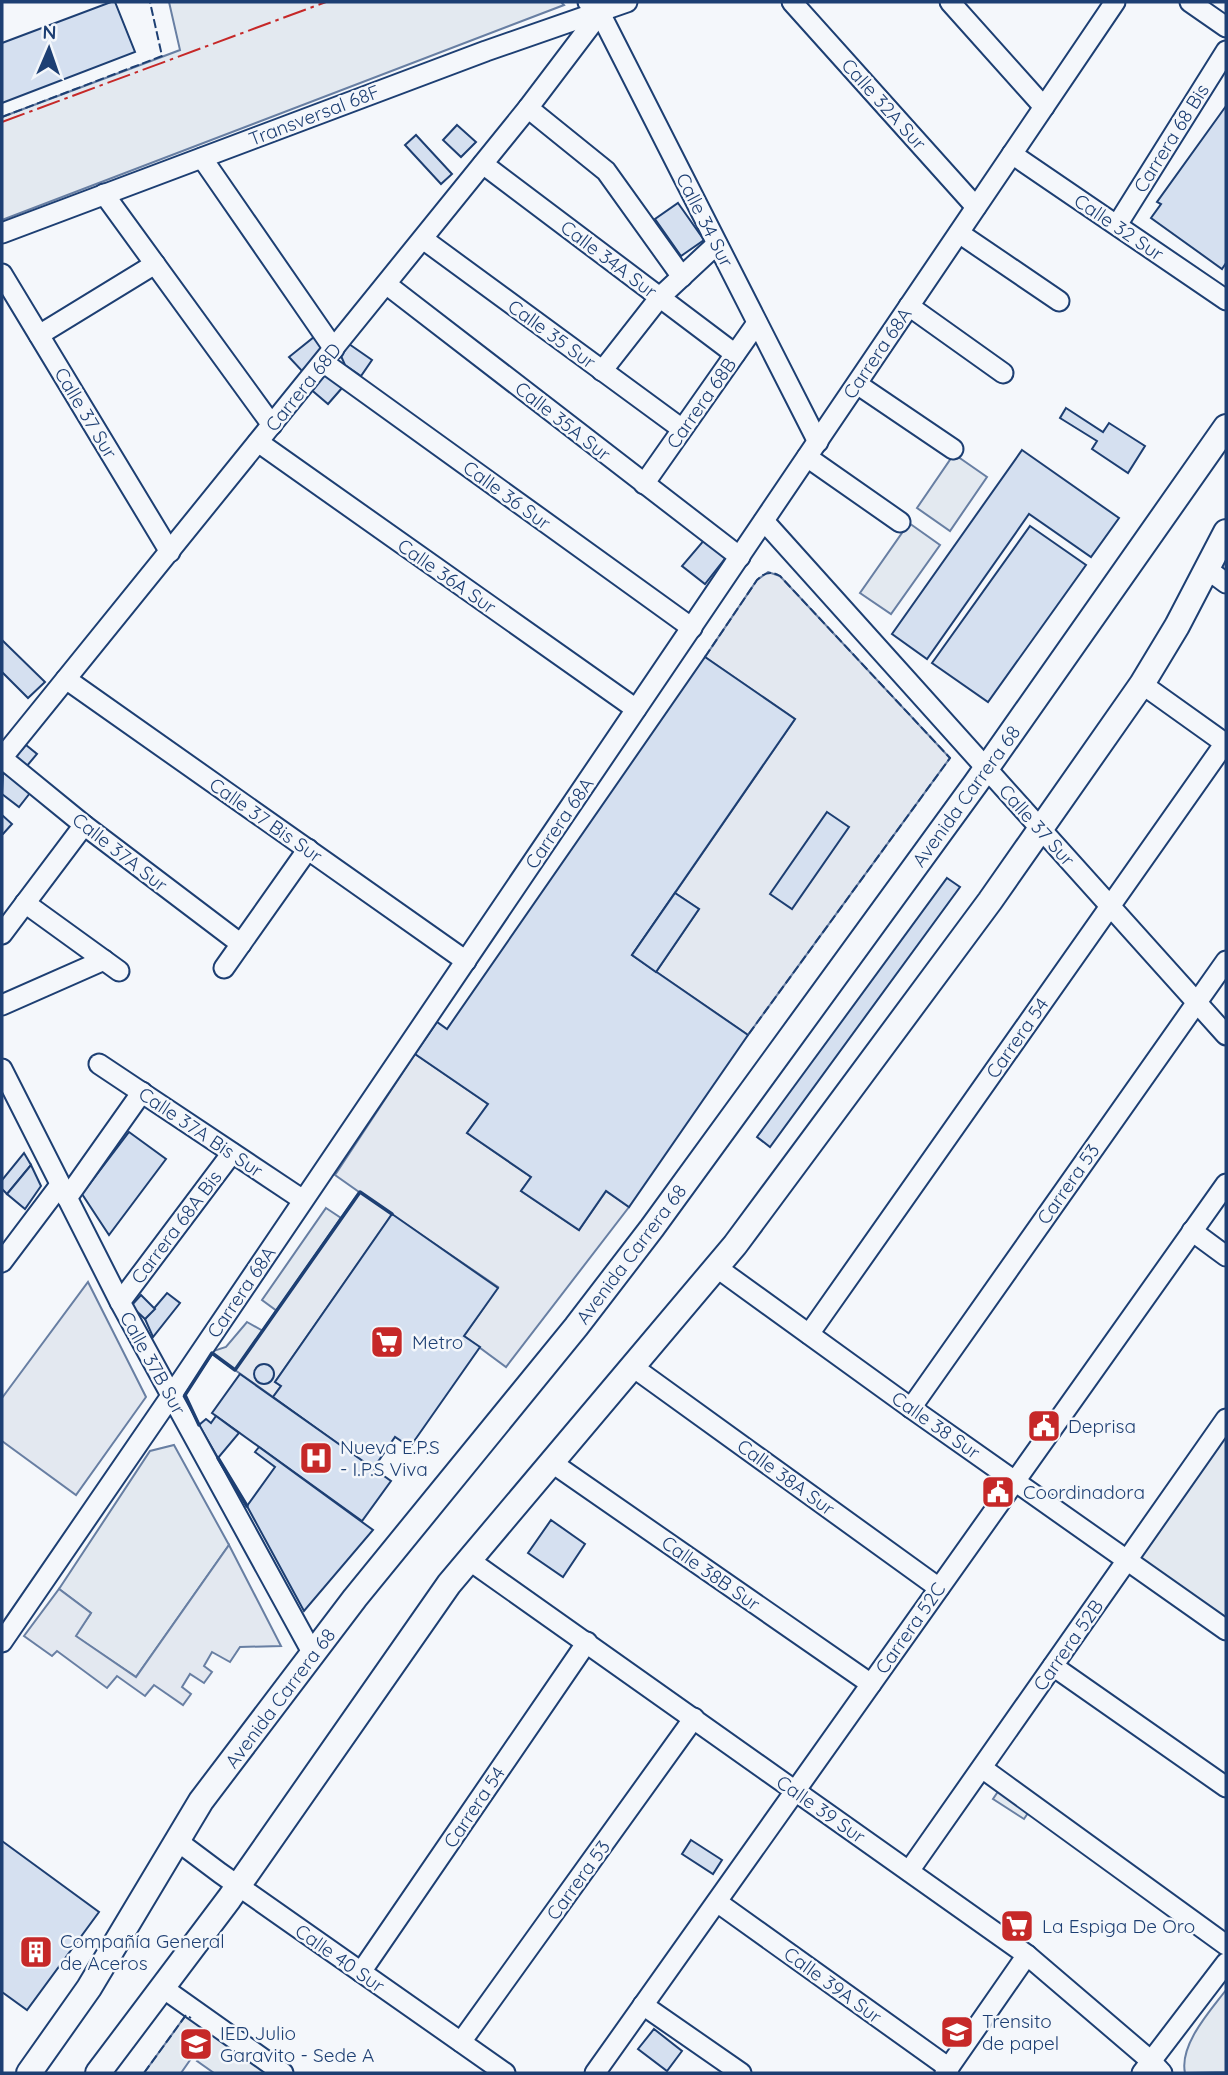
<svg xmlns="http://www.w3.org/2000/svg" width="1228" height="2075" font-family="Quicksand,sans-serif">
<rect width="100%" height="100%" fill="#f4f7fb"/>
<!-- green -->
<g fill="#e3e9f0" stroke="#687fa3" stroke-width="2">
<path d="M169,2h392l3,3 -562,215v-103l178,-67z"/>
<path d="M954,454l33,23 -37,54 -33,-23z"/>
<path d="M909,523l31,22 -49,69 -31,-21z"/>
<path d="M326,1208l15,10 -64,93 -15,-11z"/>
<path d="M247,1322l16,9 -28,39 -25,-18 16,-5z"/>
<path d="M1226,1424v201l-93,-67z"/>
<path d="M174,1445l55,100 -93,132 -61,-41 16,-23 -32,-24 91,-138z"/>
<path d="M999,1790l31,20 -6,9 -31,-20z"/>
<path d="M1226,1990v82l-41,1c-6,-28 25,-62 41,-83z"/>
<path d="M186,2015l83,58h-55l-17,-12 3,-4 -5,-4 -14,20h-37z"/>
</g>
<!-- parking -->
<g fill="#e3e8f0" stroke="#687fa3" stroke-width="2">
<path d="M768,572l12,4 170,182 -202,277 -92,-63 43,-63 -24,-16 120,-174 -90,-62 52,-77z"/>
<path d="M415,1054l73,50 -21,29 64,44 -10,14 58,39 27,-39 23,16 -123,160 -42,-31 34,-49 -106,-72 -117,167 6,4 -8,11 -38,-27 124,-178 -24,-17z"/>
<path d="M88,1282l58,115 -70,98 -74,-54v-43z"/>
<path d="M229,1545l52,101 -41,1 -10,15 -18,-10 -8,14 8,6 -8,11 -14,-9 -8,13 9,7 -8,11 -29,-20 -9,11 -28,-20 -10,12 -50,-37 -5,5 -28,-20 35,-47 32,24 -15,23 60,41z"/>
</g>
<!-- building -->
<g fill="#d5e0f0" stroke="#1d3f73" stroke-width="2">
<path d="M111,2h4l20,50 -133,51v-60z"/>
<path d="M1226,106v157l-4,6 -71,-51 10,-14 -4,-2z"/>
<path d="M457,125l19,17 -15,15 -18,-17z"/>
<path d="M416,135l36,39 -11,10 -36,-39z"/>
<path d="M678,203l26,37 -23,16 -26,-37z"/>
<path d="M314,337l12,14 -24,20 -13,-14z"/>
<path d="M349,344l23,16 -11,16 -16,-11 -4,-9z"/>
<path d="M324,373l18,15 -14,16 -20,-17z"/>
<path d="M1066,408l37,24 6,-9 36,23 -17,27 -36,-24 5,-8 -37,-23z"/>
<path d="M1022,450l97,68 -28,39 -62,-43 -102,145 -35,-25z"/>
<path d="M1030,526l56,39 -98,137 -56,-39z"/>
<path d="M705,539l22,17 -22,28 -23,-18z"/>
<path d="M2,640l43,42 -17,16 -26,-26z"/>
<path d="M705,657l90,62 -163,236 116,80 -119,172 -23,-16 -27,39 -58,-39 10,-14 -64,-44 21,-29 -73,-50 22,-32 10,7z"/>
<path d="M26,745l11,9 -11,13 -11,-10z"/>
<path d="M3,772l27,21 -11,14 -17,-13z"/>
<path d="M827,812l22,15 -57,82 -22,-15z"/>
<path d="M2,815l10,9 -9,10h-1z"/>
<path d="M947,878l13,9 -190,260 -13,-10z"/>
<path d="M675,893l24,16 -43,63 -24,-17z"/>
<path d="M129,1132l37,27 -57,76 -27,-41z"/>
<path d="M24,1153l7,12 -24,29 -5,-5v-9z"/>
<path d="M31,1165l10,21 -16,23 -18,-15z"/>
<path d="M392,1214l106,74 -34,48 16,11 -70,100 -15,-10 -22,32 -100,-72 8,-11 -6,-4z"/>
<path d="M167,1293l13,10 -27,34 -8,-18z"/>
<path d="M141,1295l14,14 -10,10 -14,-13z"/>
<circle cx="264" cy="1374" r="10"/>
<path d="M240,1374l151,107 -29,40 -150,-108z"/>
<path d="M216,1416l23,17 -21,25 -19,-33 7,-6 5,4z"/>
<path d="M259,1447l114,83 -69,81 -57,-105 28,-39 -20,-15z"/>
<path d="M551,1520l34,24 -22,33 -35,-24z"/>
<path d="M691,1840l31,20 -9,14 -31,-20z"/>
<path d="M2,1841l97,71 -72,98 -25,-18z"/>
<path d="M654,2029l28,22 -15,20 -29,-22z"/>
</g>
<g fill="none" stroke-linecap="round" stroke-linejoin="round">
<defs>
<g id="minor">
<path d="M588,2l12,11 218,429"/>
<path d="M792,2l184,205"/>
<path d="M950,2l94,105"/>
<path d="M1190,2l36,25"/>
<path d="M528,108l78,63 76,106"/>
<path d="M1012,154l214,146"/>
<path d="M202,158l132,191"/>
<path d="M483,164l252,190"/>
<path d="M104,194l168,231"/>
<path d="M1117,225l109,-174"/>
<path d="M2,233l484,-182 141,-49"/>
<path d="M959,233l100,68"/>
<path d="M423,239l259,190"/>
<path d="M2,274l168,278"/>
<path d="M386,284l354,273"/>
<path d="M909,306l94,67"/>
<path d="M39,335l116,-71"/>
<path d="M323,362l369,266"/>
<path d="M602,371l58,-74 57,-53"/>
<path d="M857,384l96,65"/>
<path d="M258,442l378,267"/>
<path d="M807,457l93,65"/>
<path d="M644,484l113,-161"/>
<path d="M764,521l462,514"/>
<path d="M1207,569l19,14"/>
<path d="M66,679l400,282"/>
<path d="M1142,684l84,60"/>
<path d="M2,758l526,-650 72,-95"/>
<path d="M2,758l82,67 157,119"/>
<path d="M25,903l94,68"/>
<path d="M2,934l82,-109"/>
<path d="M224,968l84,-119"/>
<path d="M2,1005l102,-45"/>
<path d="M99,1064l204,136"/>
<path d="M2,1069l118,233 193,352"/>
<path d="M67,1198l75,-106"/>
<path d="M1192,1231l34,25"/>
<path d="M2,1262l58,-77"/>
<path d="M716,1267l195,141 315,222"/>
<path d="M120,1302l112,-149"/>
<path d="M809,1334l416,-591"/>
<path d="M633,1367l306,221"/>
<path d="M911,1408l315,-447"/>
<path d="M551,1462l320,222"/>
<path d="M469,1560l558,395 124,106 11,12"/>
<path d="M2,1642l169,-246 944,-1394"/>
<path d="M1053,1666l173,121"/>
<path d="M982,1768l244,177"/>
<path d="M176,1840l44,33 285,200"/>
<path d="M909,1871l317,-452"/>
<path d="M717,1902l232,166"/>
<path d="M361,1972l226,-330"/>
<path d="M163,1988l120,85"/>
<path d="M643,2005l98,68"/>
<path d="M461,2042l233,-324"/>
<path d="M595,2073l631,-889"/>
<path d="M945,2073l82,-118"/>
<path d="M1142,2073l84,-110"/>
</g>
<g id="major">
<path d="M29,2073l60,-85 112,-187 154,-203 221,-271 76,-99 324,-445 250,-356"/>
<path d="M98,2073l131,-174 220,-315 286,-339 255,-344 152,-217 35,-58 49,-94"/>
</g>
</defs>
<!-- minor casing -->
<use href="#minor" stroke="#1d3f73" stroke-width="23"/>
<!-- major casing -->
<use href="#major" stroke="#1d3f73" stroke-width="28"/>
<!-- minor -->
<use href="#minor" stroke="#f4f7fb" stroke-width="19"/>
<!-- major -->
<use href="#major" stroke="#f4f7fb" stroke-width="24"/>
<!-- fence -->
<g stroke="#1d3f73" stroke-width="2" stroke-dasharray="9 3.5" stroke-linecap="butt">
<path d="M2,117l160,-61 -12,-54"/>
<path d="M705,657l52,-77c8,-8 14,-9 23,-4l170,182 -202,277"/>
<path d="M144,2073l42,-58 5,3"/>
</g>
<!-- wall -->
<g stroke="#1d3f73" stroke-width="3.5">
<path d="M199,1425l-14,-30 27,-42 23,17 125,-178 32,22"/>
<path d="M218,1458l29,48"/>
</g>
<!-- power -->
<path stroke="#c62828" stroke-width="2" stroke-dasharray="24 5 3.5 5" stroke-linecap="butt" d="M2,122l324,-120"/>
</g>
<!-- icons -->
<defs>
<symbol id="supermarket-square" viewBox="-11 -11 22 22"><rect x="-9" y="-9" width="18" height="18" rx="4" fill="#c62828" stroke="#f4f7fb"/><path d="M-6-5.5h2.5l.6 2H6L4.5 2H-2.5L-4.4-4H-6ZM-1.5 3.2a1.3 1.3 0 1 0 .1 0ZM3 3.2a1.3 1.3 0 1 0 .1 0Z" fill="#fff"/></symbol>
<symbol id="civic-square" viewBox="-11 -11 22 22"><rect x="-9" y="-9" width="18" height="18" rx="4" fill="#c62828" stroke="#f4f7fb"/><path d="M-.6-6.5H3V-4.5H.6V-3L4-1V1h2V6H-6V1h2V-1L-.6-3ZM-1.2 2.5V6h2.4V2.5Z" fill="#fff"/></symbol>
<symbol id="hospital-square" viewBox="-11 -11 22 22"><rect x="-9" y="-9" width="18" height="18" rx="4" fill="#c62828" stroke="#f4f7fb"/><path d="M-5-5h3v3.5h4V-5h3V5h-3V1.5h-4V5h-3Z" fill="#fff"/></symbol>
<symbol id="building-square" viewBox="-11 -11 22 22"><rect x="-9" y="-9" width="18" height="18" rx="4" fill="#c62828" stroke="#f4f7fb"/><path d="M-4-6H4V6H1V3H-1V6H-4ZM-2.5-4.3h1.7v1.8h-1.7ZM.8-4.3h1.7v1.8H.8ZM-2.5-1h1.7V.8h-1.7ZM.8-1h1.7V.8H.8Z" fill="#fff"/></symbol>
<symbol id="school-square" viewBox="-11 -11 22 22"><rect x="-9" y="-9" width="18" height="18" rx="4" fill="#c62828" stroke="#f4f7fb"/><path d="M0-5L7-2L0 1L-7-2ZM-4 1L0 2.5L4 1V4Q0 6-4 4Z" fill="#fff"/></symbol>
</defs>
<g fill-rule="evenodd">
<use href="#supermarket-square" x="368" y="1323" width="38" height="38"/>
<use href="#civic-square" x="1025" y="1407" width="38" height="38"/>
<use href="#hospital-square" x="297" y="1439" width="38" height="38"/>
<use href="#civic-square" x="979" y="1473" width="38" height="38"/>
<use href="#supermarket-square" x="998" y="1907" width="38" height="38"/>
<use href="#building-square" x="17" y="1933" width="38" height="38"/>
<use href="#school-square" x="938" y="2013" width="38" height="38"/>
<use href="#school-square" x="177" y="2025" width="38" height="38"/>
</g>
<g text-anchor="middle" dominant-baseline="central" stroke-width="5" stroke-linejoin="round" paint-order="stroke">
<!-- street labels -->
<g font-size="19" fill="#1d3f73" stroke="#f4f7fb">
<text transform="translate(884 104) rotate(48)">Calle 32A Sur</text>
<text transform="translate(314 115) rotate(-21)">Transversal 68F</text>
<text transform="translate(1171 138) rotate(-58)">Carrera 68 Bis</text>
<text transform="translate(705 220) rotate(63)">Calle 34 Sur</text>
<text transform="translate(1119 227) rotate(34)">Calle 32 Sur</text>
<text transform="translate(609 259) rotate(37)">Calle 34A Sur</text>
<text transform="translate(552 334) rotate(36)">Calle 35 Sur</text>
<text transform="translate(877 353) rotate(-56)">Carrera 68A</text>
<text transform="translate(303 387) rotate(-51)">Carrera 68D</text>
<text transform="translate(701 403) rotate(-55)">Carrera 68B</text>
<text transform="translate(86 413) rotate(59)">Calle 37 Sur</text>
<text transform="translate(563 421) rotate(38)">Calle 35A Sur</text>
<text transform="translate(507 495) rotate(36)">Calle 36 Sur</text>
<text transform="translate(447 576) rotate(35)">Calle 36A Sur</text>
<text transform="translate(966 796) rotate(-54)">Avenida Carrera 68</text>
<text transform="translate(266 820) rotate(35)">Calle 37 Bis Sur</text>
<text transform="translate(559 823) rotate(-56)">Carrera 68A</text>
<text transform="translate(1037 825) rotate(48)">Calle 37 Sur</text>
<text transform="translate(120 852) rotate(38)">Calle 37A Sur</text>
<text transform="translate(1017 1038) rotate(-55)">Carrera 54</text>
<text transform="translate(201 1132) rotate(34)">Calle 37A Bis Sur</text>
<text transform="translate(1068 1184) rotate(-55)">Carrera 53</text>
<text transform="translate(176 1227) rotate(-53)">Carrera 68A Bis</text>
<text transform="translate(631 1254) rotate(-53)">Avenida Carrera 68</text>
<text transform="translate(241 1292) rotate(-56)">Carrera 68A</text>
<text transform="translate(153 1363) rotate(61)">Calle 37B Sur</text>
<text transform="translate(936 1425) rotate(35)">Calle 38 Sur</text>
<text transform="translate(786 1477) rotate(36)">Calle 38A Sur</text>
<text transform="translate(711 1573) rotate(35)">Calle 38B Sur</text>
<text transform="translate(910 1628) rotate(-55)">Carrera 52C</text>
<text transform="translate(1068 1645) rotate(-55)">Carrera 52B</text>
<text transform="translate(280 1698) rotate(-53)">Avenida Carrera 68</text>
<text transform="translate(474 1807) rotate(-56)">Carrera 54</text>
<text transform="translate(821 1809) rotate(35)">Calle 39 Sur</text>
<text transform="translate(578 1880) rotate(-54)">Carrera 53</text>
<text transform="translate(340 1958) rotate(35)">Calle 40 Sur</text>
<text transform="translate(833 1985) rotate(36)">Calle 39A Sur</text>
</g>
<!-- poi labels -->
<g font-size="19" fill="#1d3f73" stroke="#f4f7fb" text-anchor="start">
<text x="412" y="1342">Metro</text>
<text x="1068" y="1426">Deprisa</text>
<text x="340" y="1447">Nueva E.P.S<tspan x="340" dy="22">- I.P.S Viva</tspan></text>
<text x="1023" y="1492">Coordinadora</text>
<text x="1042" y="1926">La Espiga De Oro</text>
<text x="60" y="1941">Compañía General<tspan x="60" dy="22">de Aceros</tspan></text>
<text x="982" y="2021">Trensito<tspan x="982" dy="22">de papel</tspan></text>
<text x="220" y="2033">IED Julio<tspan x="220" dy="22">Garavito - Sede A</tspan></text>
</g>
</g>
<!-- border -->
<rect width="1228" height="2075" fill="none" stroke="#1d3f73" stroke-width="7"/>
<!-- north arrow -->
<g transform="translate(49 49) rotate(2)" stroke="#f4f7fb" stroke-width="5" paint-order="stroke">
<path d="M0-5L12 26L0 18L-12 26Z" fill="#1d3f73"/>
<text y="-10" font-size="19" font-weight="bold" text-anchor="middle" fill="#1d3f73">N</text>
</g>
</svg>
